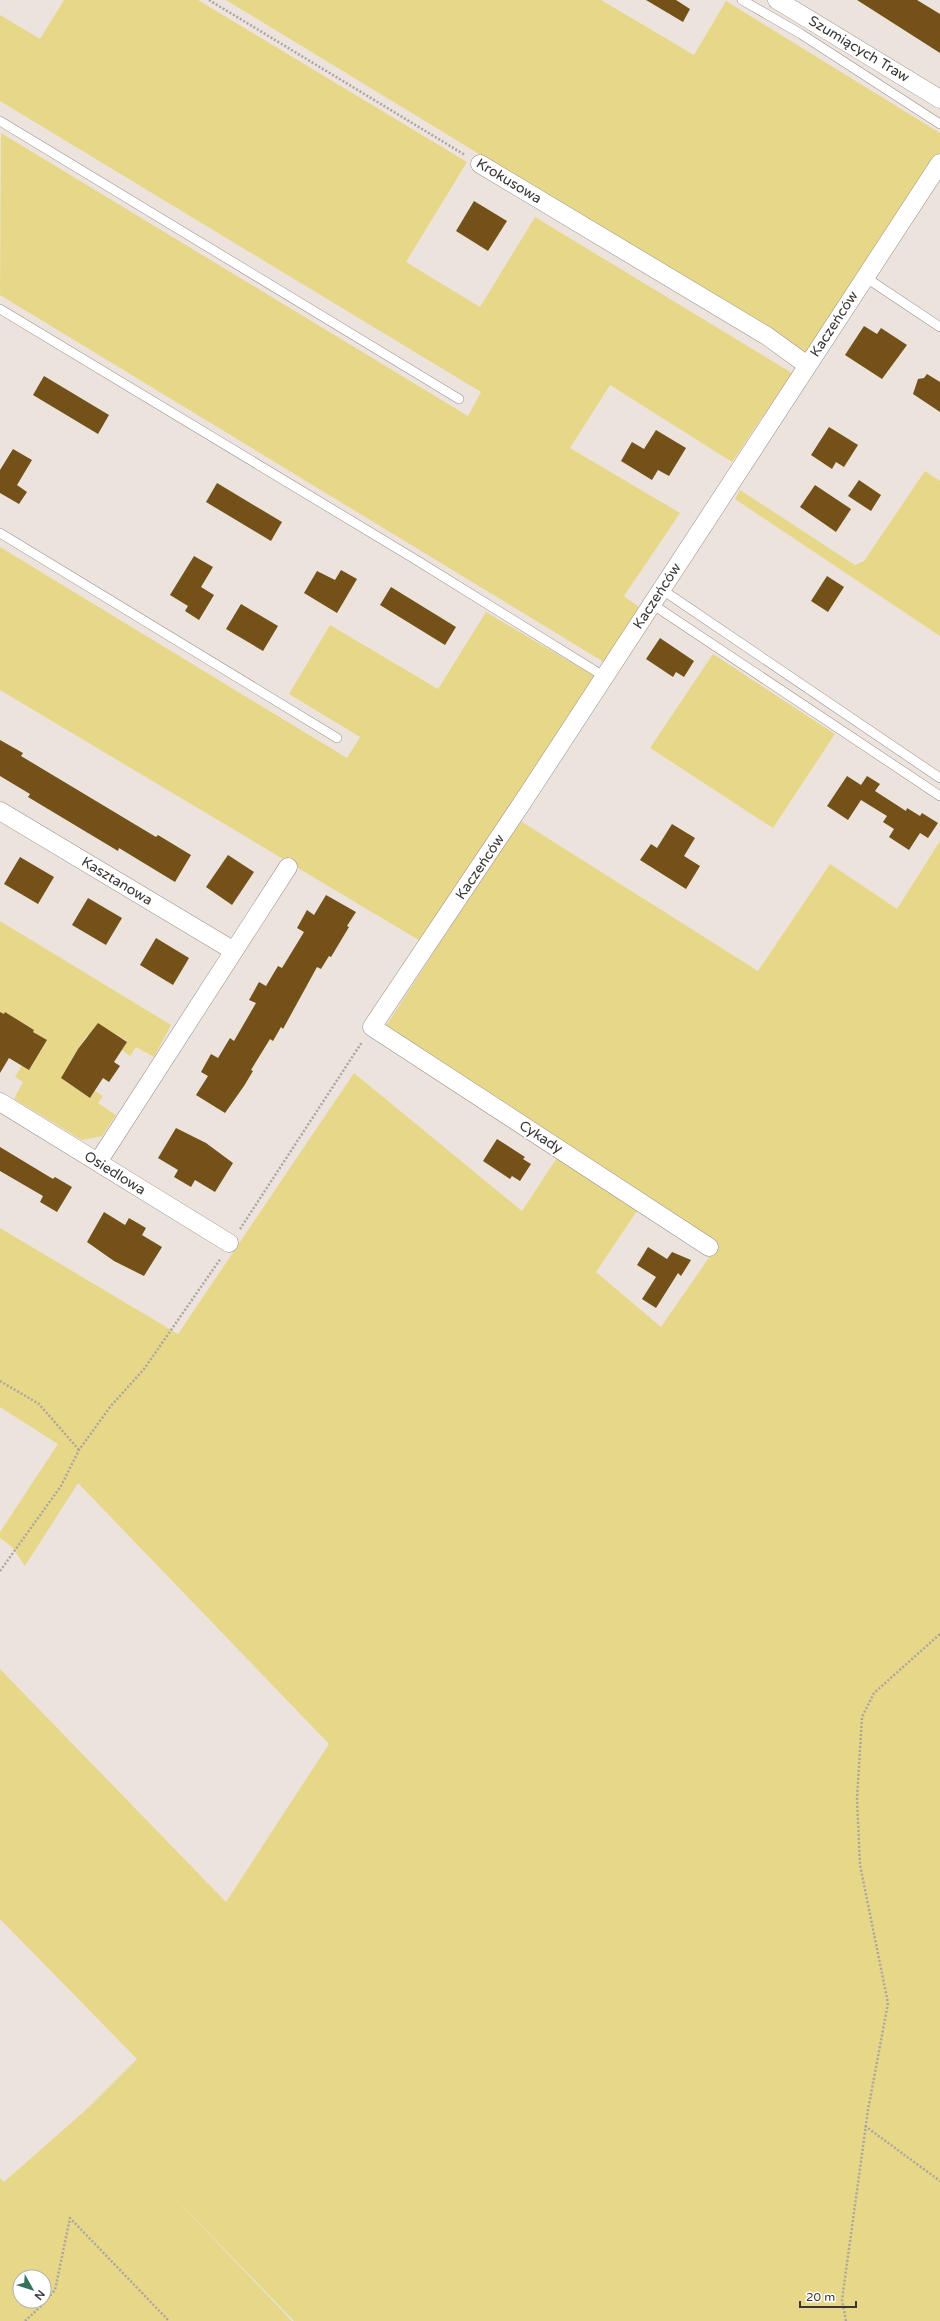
<svg xmlns="http://www.w3.org/2000/svg" width="940" height="2321" font-family="'Varela Round',sans-serif">
<rect width="100%" height="100%" fill="#ece3dd"/>
<!-- green -->
<g fill="#e7d889" fill-rule="evenodd">
<path d="M64,0h134l269,162 -61,100 74,45 55,-90 257,156 -60,89 -122,-77 -40,63 110,65 -56,83 16,12 -33,56 -607,-369 1,-162 467,283 13,-24 -481,-291v-86l40,24z"/>
<path d="M226,0h375l93,55 32,-54 214,132v19l-134,201z"/>
<path d="M925,471l15,10v155l-205,-137 5,-9 115,75 9,-4z"/>
<path d="M0,547l347,211 13,-21 -71,-43 41,-69 108,64 48,-77 112,66 -176,264 -422,-252z"/>
<path d="M713,654l122,80 -62,94 -123,-80z"/>
<path d="M519,820l239,151 72,-107 67,45 43,-68v1480h-646l-124,-128 122,128h-292v-143l4,4 84,-74 49,-49 -137,-140v-250l226,233 103,-158 -251,-261 -53,83 -13,-19 -12,-9v-6l58,-88 -58,-37v-179l178,106 176,-261 168,138 36,-55 81,52 -43,64 65,55 58,-84 -335,-214zM20,2277h24v24h-24z"/>
<path d="M0,921l171,104 -17,32 -18,-10 -6,9 -8,-6 5,-9 -29,-17 -8,13 -3,-2 -18,28 2,2 -9,14 28,19 5,-7 8,5 -5,7 18,12 -14,21 -20,4 -68,-41 9,-17 -8,-5 7,-12 8,4 17,-29 -14,-8 1,-2 -29,-18 -1,2 -4,-2z"/>
</g>
<!-- building -->
<g fill="#735119">
<path d="M646,0h30l14,9 -7,13z"/>
<path d="M857,0h60l23,14v39z"/>
<path d="M474,201l33,20 -19,30 -32,-20z"/>
<path d="M864,326l13,8 4,-6 26,17 -25,34 -37,-24z"/>
<path d="M927,374l13,8v30l-27,-18 5,-15 6,-1z"/>
<path d="M44,376l65,39 -11,19 -65,-39z"/>
<path d="M829,427l29,18 -14,22 -8,-5 -4,7 -21,-14z"/>
<path d="M656,430l30,18 -17,28 -11,-6 -6,10 -31,-19 11,-19 12,7z"/>
<path d="M13,449l19,11 -15,25 10,7 -8,12 -19,-11v-23z"/>
<path d="M859,480l22,15 -10,16 -23,-15z"/>
<path d="M217,483l65,39 -11,19 -65,-39z"/>
<path d="M815,485l36,24 -15,23 -36,-25z"/>
<path d="M194,556l19,11 -12,20 13,8 -15,25 -14,-9 3,-5 -18,-11z"/>
<path d="M341,570l16,9 -20,34 -33,-20 13,-22 18,9z"/>
<path d="M827,576l17,11 -16,25 -17,-11z"/>
<path d="M391,587l65,40 -11,18 -65,-40z"/>
<path d="M241,604l37,22 -15,25 -37,-22z"/>
<path d="M660,638l34,23 -10,16 -8,-5 -3,5 -27,-18z"/>
<path d="M0,740l23,13 -2,3 135,81 2,-2 33,20 -16,27 -56,-34 -1,3 -90,-54 2,-3 -30,-18z"/>
<path d="M847,776l14,9 6,-9 13,8 -5,7 31,20 1,-3 13,8 2,-3 16,10 -10,15 -8,-5 -11,17 -20,-13 5,-8 -11,-7 4,-6 -26,-16 -13,20 -21,-14z"/>
<path d="M672,824l23,14 -11,18 16,10 -14,23 -46,-29 11,-16 6,4z"/>
<path d="M228,855l26,17 -22,33 -26,-18z"/>
<path d="M20,857l34,20 -16,27 -34,-20z"/>
<path d="M326,895l30,17 -9,14 2,1 -18,30 -2,-1 -8,13 -4,-2 -34,62 -2,-2 -8,14 -3,-2 -19,31 2,1 -9,15 -19,27 -29,-18 12,-19 -7,-4 10,-18 7,4 12,-20 4,3 22,-38 -7,-3 10,-18 7,4 12,-20 4,2 22,-36 -7,-4 10,-18 7,5z"/>
<path d="M88,898l34,20 -16,27 -34,-20z"/>
<path d="M156,938l33,20 -16,27 -33,-20z"/>
<path d="M0,1012l4,2 1,-2 29,18 -1,2 14,8 -18,30 -20,-12 -9,15z"/>
<path d="M98,1023l29,19 -13,20 6,4 -11,16 -6,-4 -13,20 -29,-20 17,-29z"/>
<path d="M176,1128l30,15 27,20 -18,29 -20,-12 -4,7 -17,-10 4,-7 -20,-12z"/>
<path d="M497,1139l28,18 -2,2 8,5 -11,17 -8,-5 -2,3 -27,-18z"/>
<path d="M0,1147l53,32 2,-2 17,10 -15,25 -17,-10 3,-6 -43,-25z"/>
<path d="M104,1212l21,13 4,-7 17,10 -4,7 20,12 -18,29 -30,-15 -27,-19z"/>
<path d="M648,1247l19,12 5,-7 19,8 -10,16 -3,-3 -22,35 -14,-9 14,-22 -19,-12z"/>
</g>
<g fill="none" stroke-linecap="round" stroke-linejoin="round">
<defs>
<g id="lane">
<path d="M742,0l59,34 139,90"/>
<path d="M0,121l459,278"/>
<path d="M865,277l75,50"/>
<path d="M0,309l413,249 192,119"/>
<path d="M0,533l337,205"/>
<path d="M661,589l279,189"/>
<path d="M652,604l288,192"/>
</g>
<g id="street">
<path d="M777,0l163,99"/>
<path d="M480,164l287,172 40,29"/>
<path d="M0,811l234,140"/>
<path d="M0,1102l229,141"/>
<path d="M98,1162l190,-295"/>
<path d="M709,1247l-337,-220 154,-230 414,-634"/>
</g>
</defs>
<!-- lane casing -->
<use href="#lane" stroke="#9a918d" stroke-width="10"/>
<!-- street casing -->
<use href="#street" stroke="#9a918d" stroke-width="19"/>
<!-- path -->
<g stroke="#aca5a0" stroke-width="2.5" stroke-dasharray="2 2" stroke-linecap="butt">
<path d="M209,0l256,155"/>
<path d="M240,1229l122,-187"/>
<path d="M0,1381l39,23 40,46"/>
<path d="M0,1571l61,-85 18,-36 31,-43 34,-38 77,-111"/>
<path d="M865,2126l75,55"/>
<path d="M25,2321l14,-13 16,-18 15,-72 99,103"/>
<path d="M846,2321l-4,-21 26,-190 20,-107 -28,-138 -3,-66 5,-82 12,-24 66,-59"/>
</g>
<!-- lane -->
<use href="#lane" stroke="#fff" stroke-width="9"/>
<!-- street -->
<use href="#street" stroke="#fff" stroke-width="18"/>
</g>
<g text-anchor="middle" dominant-baseline="central" stroke-width="4" stroke-linejoin="round" paint-order="stroke">
<!-- street labels -->
<g font-size="14" fill="#393634" stroke="#fff">
<text transform="translate(859 49) rotate(31)">Szumiących Traw</text>
<text transform="translate(509 181) rotate(31)">Krokusowa</text>
<text transform="translate(834 324) rotate(-57)">Kaczeńców</text>
<text transform="translate(657 596) rotate(-57)">Kaczeńców</text>
<text transform="translate(480 867) rotate(-56)">Kaczeńców</text>
<text transform="translate(117 881) rotate(31)">Kasztanowa</text>
<text transform="translate(541 1137) rotate(33)">Cykady</text>
<text transform="translate(115 1173) rotate(32)">Osiedlowa</text>
</g>
</g>
<!-- north arrow -->
<g transform="translate(32 2289) rotate(129)"><circle r="19" fill="#ffffff" stroke="#b0afae"/>
<path d="M0-3L7 15L0 10L-7 15Z" fill="#34725e"/>
<text y="-6" font-size="11" font-weight="bold" text-anchor="middle" fill="#393634">N</text>
</g>
<!-- scale -->
<path d="M800 2301v6h56v-6" fill="none" stroke="#393634" stroke-width="2"/>
<text x="806" y="2301" font-size="12" fill="#393634" stroke="#ffffff" stroke-width="3" paint-order="stroke">20 m</text>
</svg>
